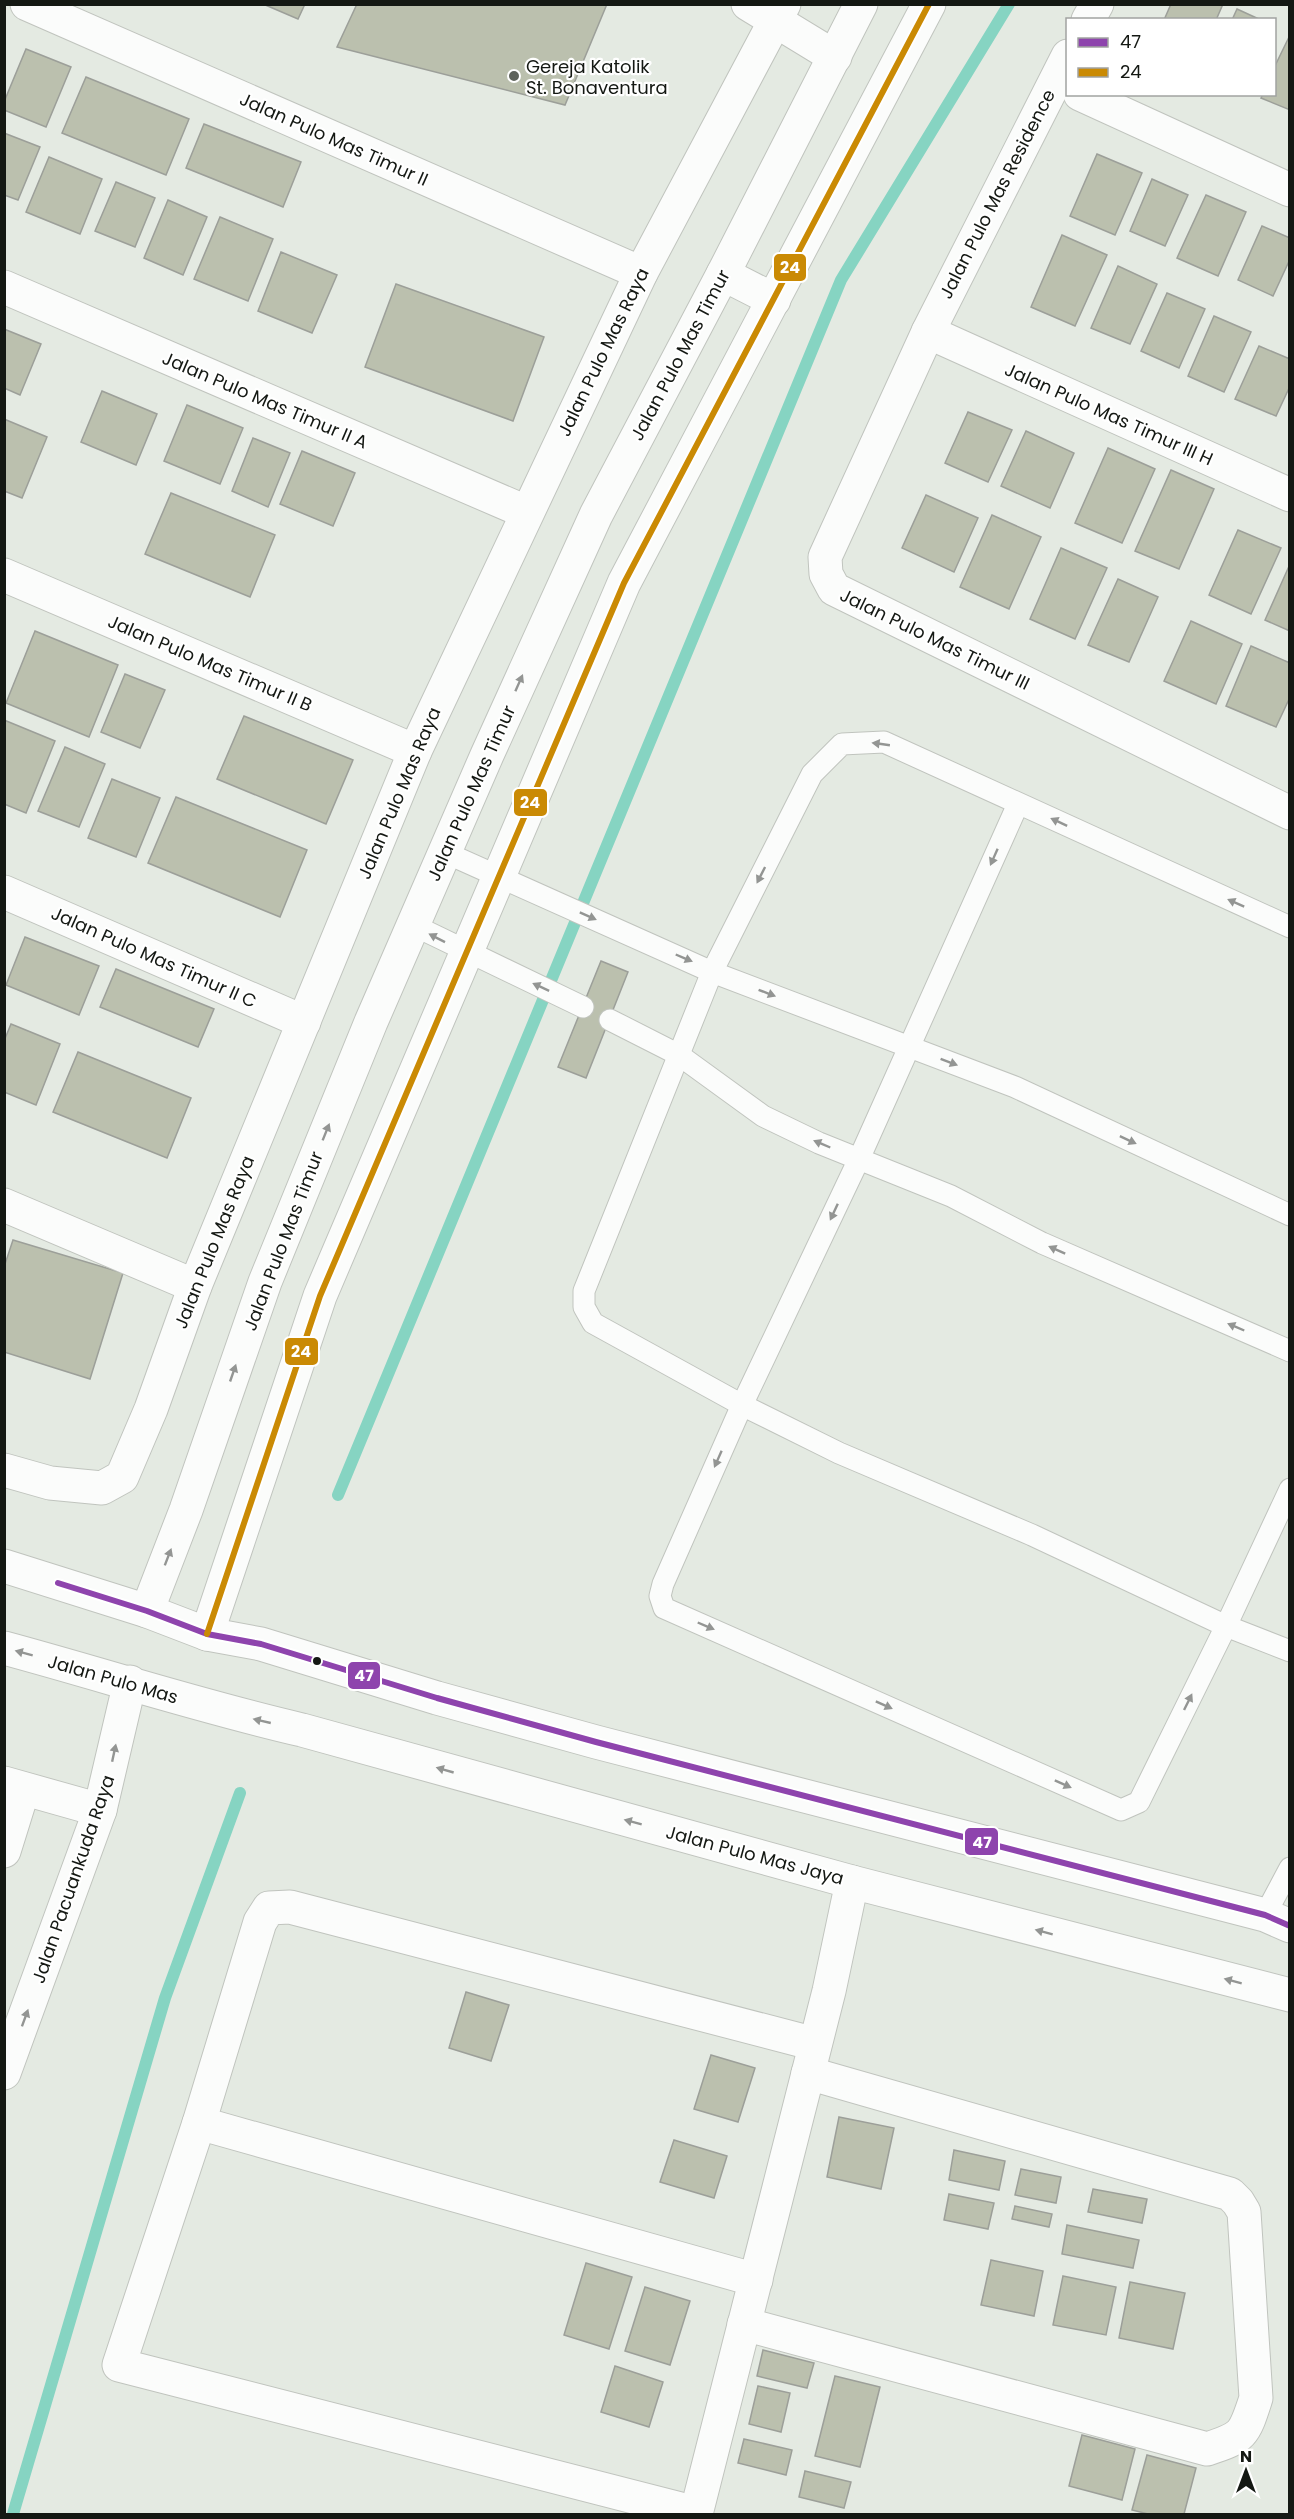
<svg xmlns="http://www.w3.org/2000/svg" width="1294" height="2519" font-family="Poppins,sans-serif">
<rect width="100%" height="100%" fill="#e4eae2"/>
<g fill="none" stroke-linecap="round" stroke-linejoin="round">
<!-- stream -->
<g stroke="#86d4c2" stroke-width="12">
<path d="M338,1495l503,-1215 168,-276"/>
<path d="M13,2514l152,-516 75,-205"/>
</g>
</g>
<!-- building -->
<g fill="#bbc0ae" stroke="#9c9f99" stroke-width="1.5">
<path d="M263,4h42l-7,15z"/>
<path d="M357,4h250l-42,101 -228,-58z"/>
<path d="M1171,4h52l-7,16h-52z"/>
<path d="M1237,9l24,11h-29z"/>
<path d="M1290,35v75l-29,-12 2,-4h11v-26z"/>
<path d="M26,49l45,18 -25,60 -42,-17v-8z"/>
<path d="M86,77l103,42 -23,56 -104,-42z"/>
<path d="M204,124l97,38 -18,45 -97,-39z"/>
<path d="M4,133l36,14 -22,53 -14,-5z"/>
<path d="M1097,154l45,19 -27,62 -45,-19z"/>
<path d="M49,157l53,22 -22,55 -54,-22z"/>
<path d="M1152,179l36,16 -23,51 -35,-15z"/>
<path d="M116,182l39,16 -20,49 -40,-16z"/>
<path d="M1206,195l40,17 -28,64 -41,-18z"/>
<path d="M168,200l39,17 -24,58 -39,-17z"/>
<path d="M220,217l53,22 -25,62 -54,-22z"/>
<path d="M1262,226l28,12v21l-17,37 -35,-16z"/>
<path d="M1062,235l45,20 -32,71 -44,-19z"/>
<path d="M281,252l56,23 -25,58 -54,-22z"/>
<path d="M1118,266l39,18 -27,60 -39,-16z"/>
<path d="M396,284l148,53 -31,84 -148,-54z"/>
<path d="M1167,293l38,16 -26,59 -38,-17z"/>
<path d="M1214,316l37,16 -27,60 -36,-16z"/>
<path d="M4,329l37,15 -21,51 -16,-7z"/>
<path d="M1259,346l31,13v27l-14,30 -41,-17z"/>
<path d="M102,391l55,23 -21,51 -55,-23z"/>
<path d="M187,405l56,23 -23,56 -56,-23z"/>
<path d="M968,412l44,18 -24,52 -43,-19z"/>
<path d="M4,419l43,18 -25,61 -18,-7z"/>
<path d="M1026,431l48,22 -24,55 -49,-22z"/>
<path d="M253,438l37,15 -22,54 -36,-16z"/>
<path d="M1108,448l47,21 -33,74 -47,-20z"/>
<path d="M302,451l53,22 -22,53 -53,-22z"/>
<path d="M1171,470l43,19 -35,80 -44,-18z"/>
<path d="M171,493l104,42 -25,62 -105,-43z"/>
<path d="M926,495l52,23 -24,54 -52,-24z"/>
<path d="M992,515l49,22 -32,72 -49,-22z"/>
<path d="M1238,530l43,18 -30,66 -42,-19z"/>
<path d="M1061,548l46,20 -32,71 -45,-20z"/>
<path d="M1290,564v67l-25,-11z"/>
<path d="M1118,579l40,18 -29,65 -41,-17z"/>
<path d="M1191,621l51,23 -26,60 -52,-23z"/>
<path d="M35,631l83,34 -29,72 -83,-34z"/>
<path d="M1251,646l39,17v34l-14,30 -50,-21z"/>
<path d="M125,674l40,16 -25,58 -39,-16z"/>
<path d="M244,716l109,44 -27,64 -109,-45z"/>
<path d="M4,720l51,21 -29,72 -22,-9z"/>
<path d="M65,747l40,17 -26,63 -41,-16z"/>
<path d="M112,779l48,19 -24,59 -48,-19z"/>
<path d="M176,797l131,53 -27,67 -132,-54z"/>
<path d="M25,937l74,29 -20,49 -73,-30z"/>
<path d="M601,961l27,11 -42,106 -28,-11z"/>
<path d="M116,969l98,40 -16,38 -98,-40z"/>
<path d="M11,1024l49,20 -24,61 -32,-13v-51z"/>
<path d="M78,1052l113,46 -24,60 -114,-46z"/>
<path d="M13,1240l110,33 -33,106 -86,-27v-85z"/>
<path d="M466,1992l43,13 -18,56 -42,-13z"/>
<path d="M711,2055l44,13 -17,54 -44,-13z"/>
<path d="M839,2117l55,11 -13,61 -54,-12z"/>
<path d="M674,2140l53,16 -13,42 -54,-16z"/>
<path d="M954,2150l51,11 -6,29 -50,-10z"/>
<path d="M1021,2169l40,8 -5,26 -41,-8z"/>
<path d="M1093,2189l54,10 -5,24 -54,-11z"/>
<path d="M949,2194l45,9 -6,26 -44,-9z"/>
<path d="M1015,2206l37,8 -3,13 -37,-8z"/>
<path d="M1067,2225l72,15 -6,28 -71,-14z"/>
<path d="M991,2260l52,11 -9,45 -53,-11z"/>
<path d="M586,2263l46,14 -23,72 -45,-14z"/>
<path d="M1063,2276l53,11 -10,48 -53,-10z"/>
<path d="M1130,2282l55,11 -12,56 -54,-11z"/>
<path d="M645,2287l45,14 -20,64 -45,-14z"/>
<path d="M763,2350l51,13 -7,25 -50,-12z"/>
<path d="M615,2366l48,16 -14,45 -48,-15z"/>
<path d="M835,2376l45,11 -20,80 -45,-11z"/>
<path d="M758,2386l32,7 -9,39 -32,-8z"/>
<path d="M1082,2435l53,14 -13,51 -53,-14z"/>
<path d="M744,2439l48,11 -6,25 -48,-12z"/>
<path d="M1147,2455l49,13 -12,46h-36l-16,-4z"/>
<path d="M805,2471l46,11 -7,26 -45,-11z"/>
</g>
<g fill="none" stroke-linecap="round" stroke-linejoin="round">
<defs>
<g id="service">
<path d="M1018,804l-159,355 -117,246 -79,179 -3,12 4,12 457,202 18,-8 87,-176 64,-137"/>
<path d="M444,852l268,120 303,115 275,128"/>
<path d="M413,925l170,82"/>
<path d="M1290,927l-406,-185 -42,2 -30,30 -100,198 -128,319v16l9,16 149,82 97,48 193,82 194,91 64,25"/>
<path d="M610,1020l69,35 84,61 56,27 132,53 91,47 248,108"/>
<path d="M1265,1915l25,-47"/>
</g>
<g id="minor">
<path d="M27,4l614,269"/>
<path d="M748,4l87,53"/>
<path d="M1088,20l9,-16"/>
<path d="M1068,56l-140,276 -103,225 1,17 8,15 456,224"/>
<path d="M1080,94l210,96"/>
<path d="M4,287l522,225"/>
<path d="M928,332l362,163"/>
<path d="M4,575l411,176"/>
<path d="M4,892l300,130"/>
<path d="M4,1205l191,81"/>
<path d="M4,1470l46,13 52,5 20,-11 29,-68 44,-123 220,-535 226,-478 143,-269"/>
<path d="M4,1783l96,27"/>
<path d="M4,1851l19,-61"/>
<path d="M199,2123l557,157"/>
<path d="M744,2324l463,125c37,-12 37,-14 49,-51l-12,-186 -6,-10 -8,-8 -422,-121"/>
<path d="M696,2513l-577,-148 80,-242 61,-201 9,-14 21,-1 525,137"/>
<path d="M696,2514l133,-523 23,-109"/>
</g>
<g id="tertiary">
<path d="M723,274l51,26"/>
<path d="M4,1566l143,45 60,23 54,10 176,54 159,44 669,173 25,11"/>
<path d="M147,1611l39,-101 79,-228 106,-260 116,-267 109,-240 127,-241 138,-270"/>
<path d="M207,1634l113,-338 304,-713 305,-579"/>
<path d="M4,1648c100,27 198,59 298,82l550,152 438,113"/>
<path d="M4,2073l96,-263 30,-128"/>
</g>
</defs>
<!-- service casing -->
<use href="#service" stroke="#c0c4be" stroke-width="23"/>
<!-- minor casing -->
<use href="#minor" stroke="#c0c4be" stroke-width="35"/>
<!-- tertiary casing -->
<use href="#tertiary" stroke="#c0c4be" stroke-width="35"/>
<!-- service -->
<use href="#service" stroke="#fbfcfb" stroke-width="21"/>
<!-- minor -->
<use href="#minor" stroke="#fbfcfb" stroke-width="33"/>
<!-- tertiary -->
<use href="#tertiary" stroke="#fbfcfb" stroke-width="33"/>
<defs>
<path id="bus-1" d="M58,1583l89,28 60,23 54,10 176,54 159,44 669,173 25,11"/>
<path id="bus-2" d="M207,1634l113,-338 304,-713 305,-579"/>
</defs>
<!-- bus-1 casing -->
<use href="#bus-1" stroke="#fff" stroke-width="10"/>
<!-- bus-2 casing -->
<use href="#bus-2" stroke="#fff" stroke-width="10"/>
<!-- bus-1 -->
<use href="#bus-1" stroke="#8e44ad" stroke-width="6"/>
<!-- bus-2 -->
<use href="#bus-2" stroke="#ca8a04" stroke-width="6"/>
</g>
<!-- one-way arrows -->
<defs><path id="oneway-solid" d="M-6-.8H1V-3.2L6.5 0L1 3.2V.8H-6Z" transform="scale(1.5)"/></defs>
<g fill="#939593">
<use href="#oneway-solid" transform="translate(519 683) rotate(-66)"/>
<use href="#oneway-solid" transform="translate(881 744) rotate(-172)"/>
<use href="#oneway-solid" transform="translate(1059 822) rotate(-155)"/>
<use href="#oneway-solid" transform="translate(994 857) rotate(114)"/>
<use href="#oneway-solid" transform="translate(761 875) rotate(117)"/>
<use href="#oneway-solid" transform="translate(1236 903) rotate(-156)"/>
<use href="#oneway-solid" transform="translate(588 916) rotate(24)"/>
<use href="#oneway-solid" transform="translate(437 938) rotate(-153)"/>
<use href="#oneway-solid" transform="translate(684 958) rotate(23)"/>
<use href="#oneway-solid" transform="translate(541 987) rotate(-155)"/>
<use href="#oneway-solid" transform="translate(767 993) rotate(21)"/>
<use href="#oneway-solid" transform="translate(949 1062) rotate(21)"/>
<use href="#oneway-solid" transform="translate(326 1132) rotate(-68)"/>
<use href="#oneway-solid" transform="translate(1128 1140) rotate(25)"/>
<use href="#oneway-solid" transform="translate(822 1144) rotate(-157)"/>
<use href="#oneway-solid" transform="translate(834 1212) rotate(115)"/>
<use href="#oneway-solid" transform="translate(1057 1250) rotate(-156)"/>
<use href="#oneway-solid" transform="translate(1236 1327) rotate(-157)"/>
<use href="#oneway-solid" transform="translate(233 1373) rotate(-71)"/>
<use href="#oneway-solid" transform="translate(718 1459) rotate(114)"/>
<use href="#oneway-solid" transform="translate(168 1557) rotate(-69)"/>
<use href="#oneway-solid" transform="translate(706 1626) rotate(23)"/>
<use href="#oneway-solid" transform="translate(24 1653) rotate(-165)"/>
<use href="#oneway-solid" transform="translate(1188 1702) rotate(-64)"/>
<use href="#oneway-solid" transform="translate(884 1705) rotate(24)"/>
<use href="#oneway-solid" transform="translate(262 1721) rotate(-167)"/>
<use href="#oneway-solid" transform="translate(114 1753) rotate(-78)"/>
<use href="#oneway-solid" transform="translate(445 1770) rotate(-164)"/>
<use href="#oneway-solid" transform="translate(1063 1784) rotate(24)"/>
<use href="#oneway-solid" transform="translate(633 1822) rotate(-165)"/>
<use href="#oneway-solid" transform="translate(1044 1932) rotate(-165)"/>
<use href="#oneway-solid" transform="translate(1233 1981) rotate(-165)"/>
<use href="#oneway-solid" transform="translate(25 2018) rotate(-70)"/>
</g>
<!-- markers -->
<circle fill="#5d625b" stroke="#fff" stroke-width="2" cx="514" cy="76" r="6"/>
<circle fill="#141813" stroke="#fff" stroke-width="2" cx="317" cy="1661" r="5"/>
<g text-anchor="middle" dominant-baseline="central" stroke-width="4.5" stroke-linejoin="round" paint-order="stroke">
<!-- poi labels -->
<g font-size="18" fill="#141813" stroke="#fff" text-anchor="start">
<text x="526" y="66">Gereja Katolik<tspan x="526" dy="21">St. Bonaventura</tspan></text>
</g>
<!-- street labels -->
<g font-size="18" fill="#141813" stroke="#fff">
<text transform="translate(334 139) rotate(24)">Jalan Pulo Mas Timur II</text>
<text transform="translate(997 194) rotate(-63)">Jalan Pulo Mas Residence</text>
<text transform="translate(603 352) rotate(-64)">Jalan Pulo Mas Raya</text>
<text transform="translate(680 355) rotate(-62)">Jalan Pulo Mas Timur</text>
<text transform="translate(265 400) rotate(23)">Jalan Pulo Mas Timur II A</text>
<text transform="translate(1109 414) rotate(24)">Jalan Pulo Mas Timur III H</text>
<text transform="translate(935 639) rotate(26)">Jalan Pulo Mas Timur III</text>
<text transform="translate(210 663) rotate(23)">Jalan Pulo Mas Timur II B</text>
<text transform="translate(399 793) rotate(-67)">Jalan Pulo Mas Raya</text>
<text transform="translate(471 793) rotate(-66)">Jalan Pulo Mas Timur</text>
<text transform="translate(154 957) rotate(24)">Jalan Pulo Mas Timur II C</text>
<text transform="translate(283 1241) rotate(-69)">Jalan Pulo Mas Timur</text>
<text transform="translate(214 1242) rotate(-68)">Jalan Pulo Mas Raya</text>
<text transform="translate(113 1679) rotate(16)">Jalan Pulo Mas</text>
<text transform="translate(755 1855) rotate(15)">Jalan Pulo Mas Jaya</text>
<text transform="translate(73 1879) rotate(-71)">Jalan Pacuankuda Raya</text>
</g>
</g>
<g stroke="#fff" stroke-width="2">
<rect x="773" y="253" width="34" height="29" rx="6" fill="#ca8a04"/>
<rect x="513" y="788" width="35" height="29" rx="6" fill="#ca8a04"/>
<rect x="284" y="1337" width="35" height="29" rx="6" fill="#ca8a04"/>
<rect x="347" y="1661" width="34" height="29" rx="6" fill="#8e44ad"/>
<rect x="964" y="1827" width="35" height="29" rx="6" fill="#8e44ad"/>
</g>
<g font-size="16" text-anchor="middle" font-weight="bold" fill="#fff">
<text x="790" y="273">24</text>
<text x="530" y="808">24</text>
<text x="301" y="1357">24</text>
<text x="364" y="1681">47</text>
<text x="982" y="1848">47</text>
</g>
<!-- border -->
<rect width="1294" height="2519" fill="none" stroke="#141813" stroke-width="12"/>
<!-- legend -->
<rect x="1066" y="18" width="210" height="78" fill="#ffffff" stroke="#a1a3a1" stroke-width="1.5"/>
<rect x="1078" y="38" width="30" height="9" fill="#8e44ad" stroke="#a1a3a1" stroke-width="1.5"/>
<text x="1120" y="48" font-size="18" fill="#141813">47</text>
<rect x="1078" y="68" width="30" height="9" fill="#ca8a04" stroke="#a1a3a1" stroke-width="1.5"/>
<text x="1120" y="78" font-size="18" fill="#141813">24</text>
<!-- north arrow -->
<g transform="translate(1246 2471)" stroke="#ffffff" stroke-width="4.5" paint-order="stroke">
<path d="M0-4.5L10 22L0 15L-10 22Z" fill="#141813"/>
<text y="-9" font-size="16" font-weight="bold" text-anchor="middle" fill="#141813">N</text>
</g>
</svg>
